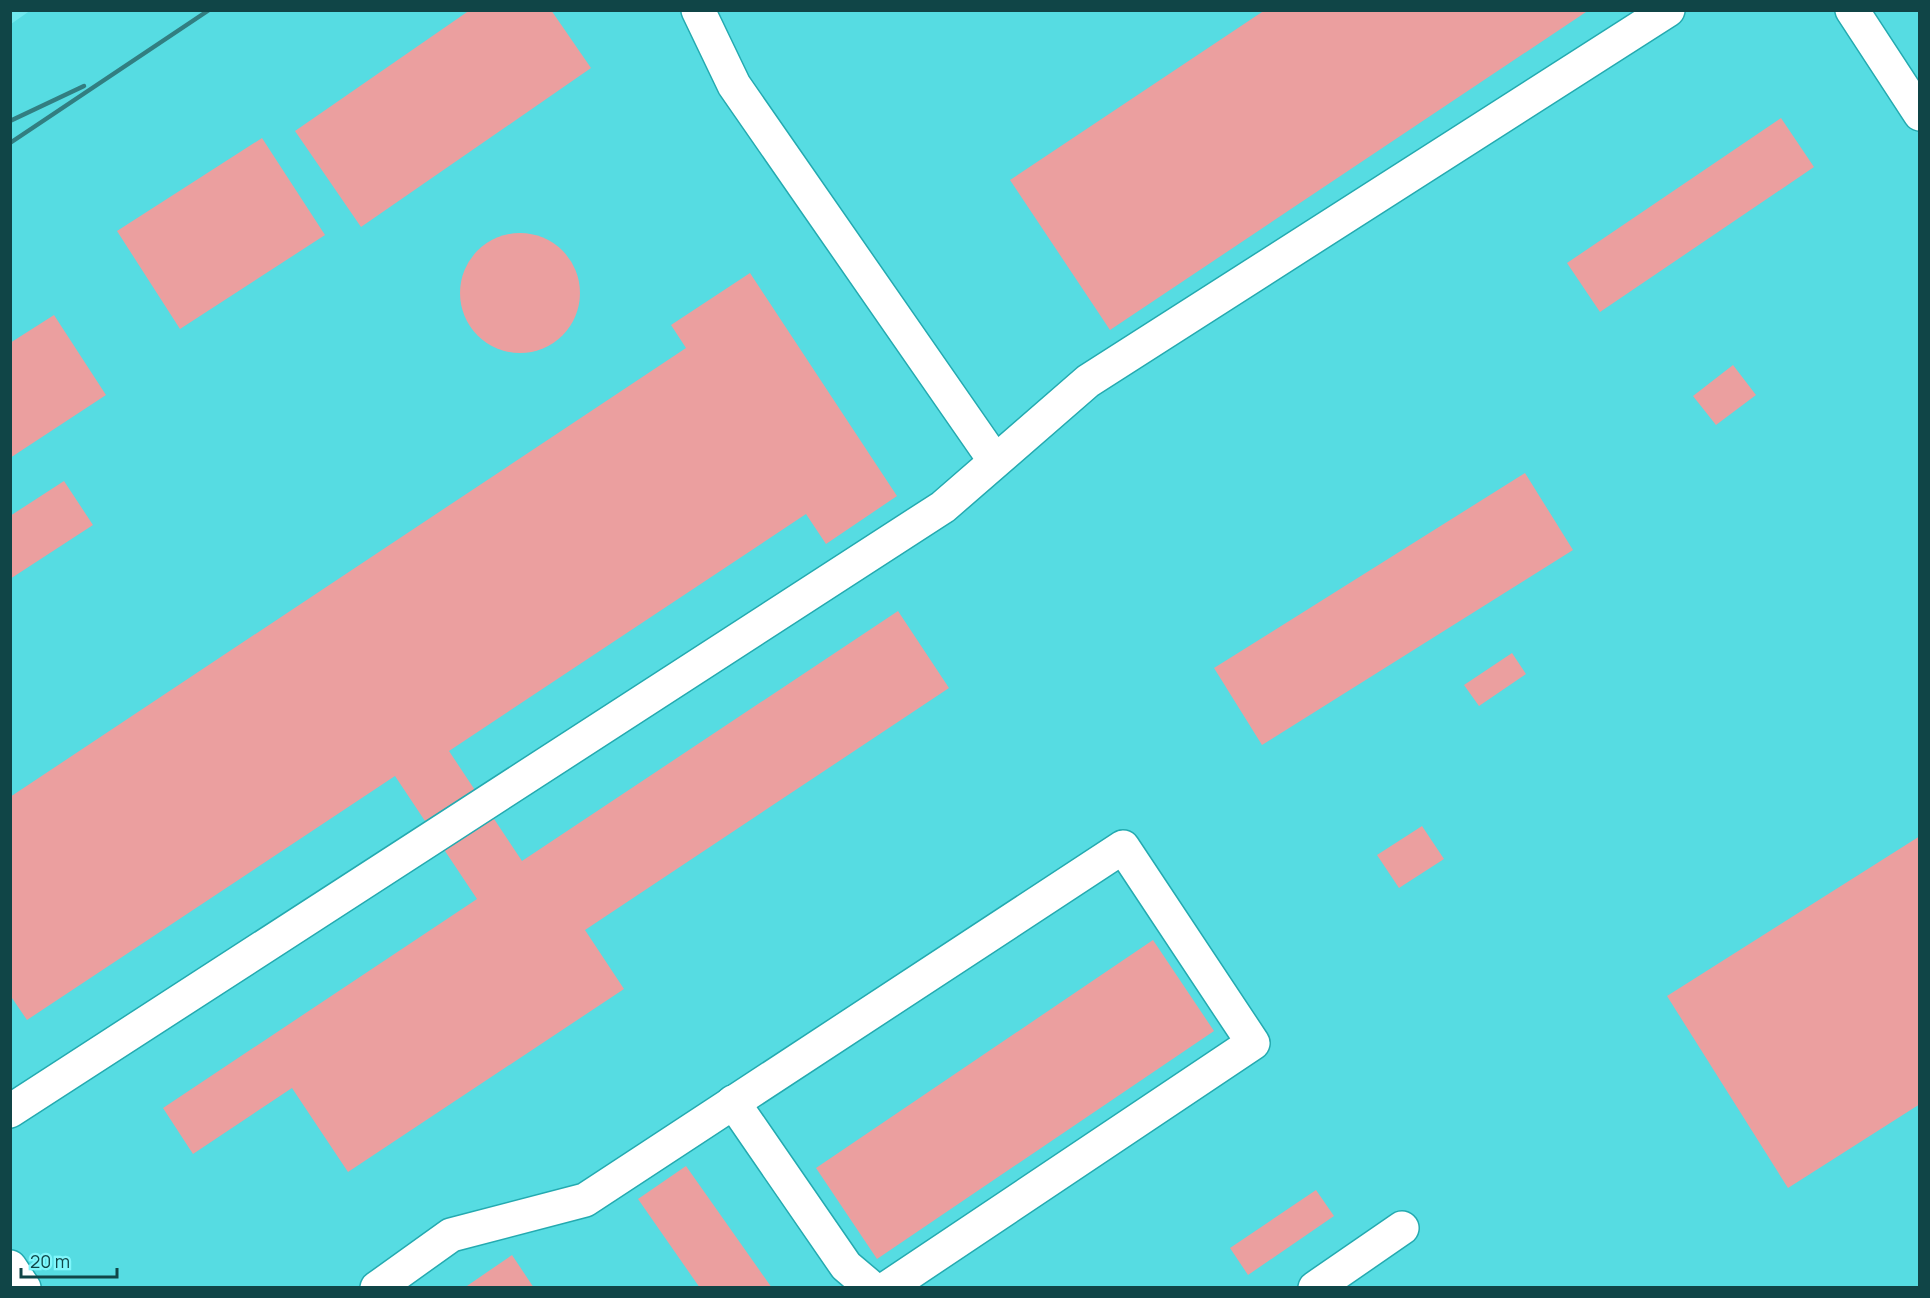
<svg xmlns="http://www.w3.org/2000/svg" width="1930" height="1298" font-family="Manrope,sans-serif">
<rect width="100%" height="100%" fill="#71e8ee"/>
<!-- built -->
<path fill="#56dce2" d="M31,10l1888,1v1276l-1908,1v-1264z"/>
<!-- building -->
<g fill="#eb9f9f">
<path d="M470,10h81l40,58 -230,159 -66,-96z"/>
<path d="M1265,10h324l-479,320 -100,-150z"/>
<path d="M1781,118l33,49 -214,145 -33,-49z"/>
<path d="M262,138l63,97 -145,94 -63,-98z"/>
<circle cx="520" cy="293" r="60"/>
<path d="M750,273l147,223 -71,48 -20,-30 -357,237 73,110 376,-250 51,77 -364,242 39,59 -276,183 -56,-84 -99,66 -30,-46 314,-209 -82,-123 -368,244 -17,-25v-198l676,-449 -15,-23z"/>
<path d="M54,315l52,80 -96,63v-115z"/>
<path d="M1733,365l23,30 -40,30 -23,-29z"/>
<path d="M1525,473l48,77 -311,195 -48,-77z"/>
<path d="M64,481l29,44 -83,54v-63z"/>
<path d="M1512,653l14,21 -47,32 -15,-21z"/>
<path d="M1422,826l22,33 -45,29 -22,-33z"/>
<path d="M1920,836v268l-132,84 -121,-192z"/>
<path d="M1153,940l61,91 -337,228 -61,-91z"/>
<path d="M686,1166l86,122h-72l-62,-89z"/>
<path d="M1316,1190l18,26 -86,59 -18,-27z"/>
<path d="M512,1255l22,33h-70z"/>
</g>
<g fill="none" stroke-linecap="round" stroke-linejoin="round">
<defs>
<g id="minor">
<path d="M698,10l36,75 261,376"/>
<path d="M1852,10l68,104"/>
<path d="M733,1102l113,164 26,22"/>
<path d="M10,1111l933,-604 145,-126 580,-371"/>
<path d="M10,1267l14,21"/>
<path d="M377,1288l74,-53 134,-35 538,-353 130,196 -366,245"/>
<path d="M1315,1288l87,-60"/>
</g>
</defs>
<!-- minor casing -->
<use href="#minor" stroke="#24aab0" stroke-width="36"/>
<!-- minor -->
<use href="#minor" stroke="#fff" stroke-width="33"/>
<!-- rail -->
<g stroke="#327e81" stroke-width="4.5">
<path d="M10,121l74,-35"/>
<path d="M10,143l199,-133"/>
</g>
</g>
<!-- border -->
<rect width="1930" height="1298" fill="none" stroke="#104547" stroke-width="24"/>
<!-- scale -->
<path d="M21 1268v9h96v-9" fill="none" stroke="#104547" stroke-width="3"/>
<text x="30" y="1268" font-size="18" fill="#104547" stroke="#7ff6fb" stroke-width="4.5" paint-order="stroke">20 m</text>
</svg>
